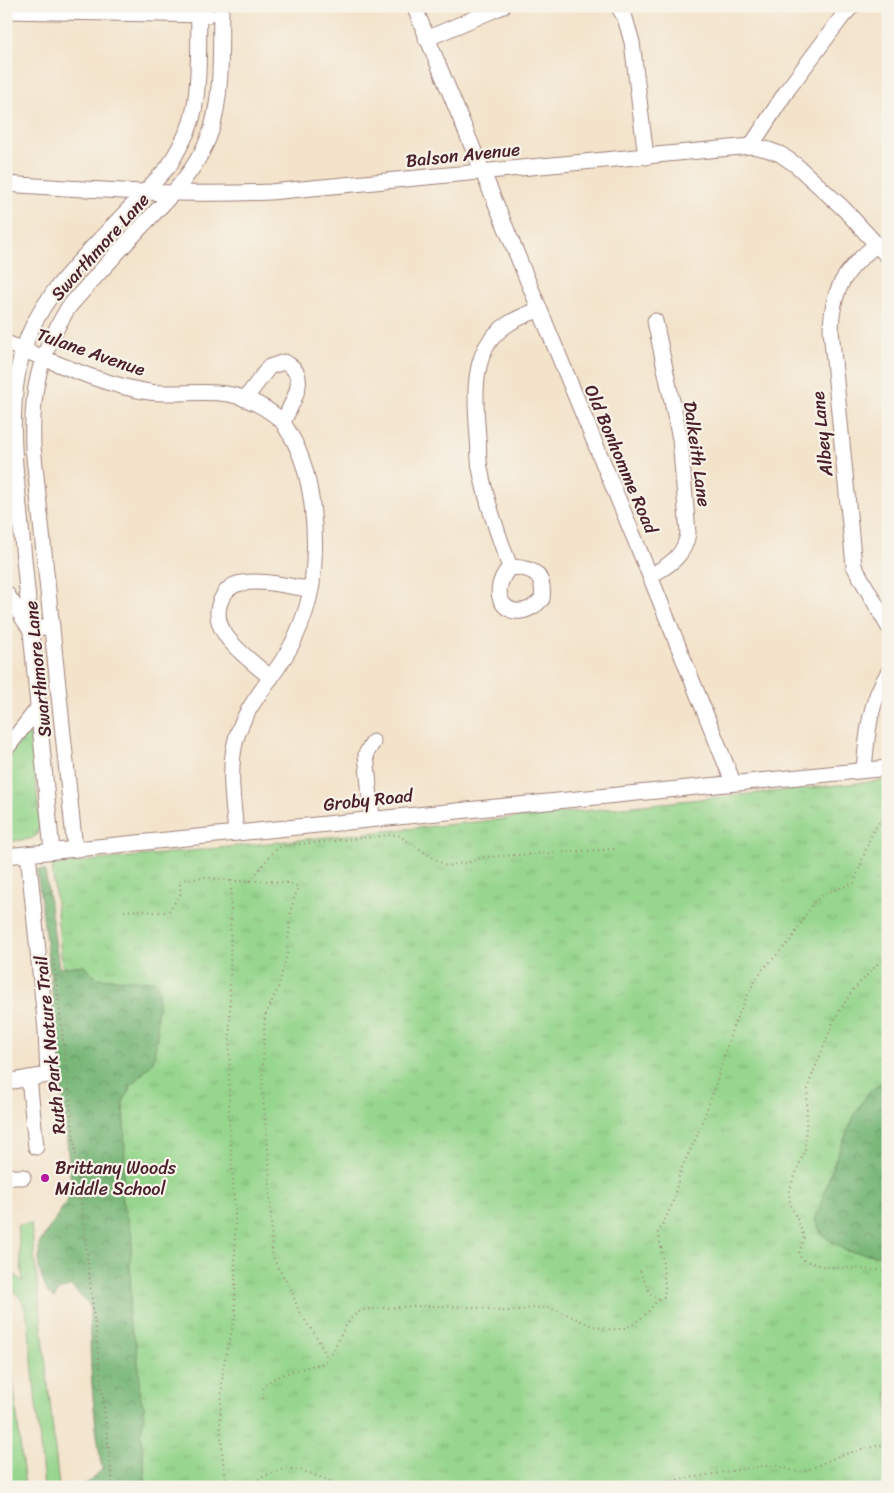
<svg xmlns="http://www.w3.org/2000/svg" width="894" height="1493" font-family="Sriracha,sans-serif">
<defs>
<pattern id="grass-tufts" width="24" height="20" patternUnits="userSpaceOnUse" patternTransform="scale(1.25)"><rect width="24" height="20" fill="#96d68d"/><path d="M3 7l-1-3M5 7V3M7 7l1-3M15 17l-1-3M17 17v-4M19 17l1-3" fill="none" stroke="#83b77a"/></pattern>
<pattern id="forest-crowns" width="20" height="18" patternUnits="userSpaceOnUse" patternTransform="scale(1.25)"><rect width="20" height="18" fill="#78b778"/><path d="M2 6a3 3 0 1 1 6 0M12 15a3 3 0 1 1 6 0" fill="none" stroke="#649463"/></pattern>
</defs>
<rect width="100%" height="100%" fill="#f7f3e8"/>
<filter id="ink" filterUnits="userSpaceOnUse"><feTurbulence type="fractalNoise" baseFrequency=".02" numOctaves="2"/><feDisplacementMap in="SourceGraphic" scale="10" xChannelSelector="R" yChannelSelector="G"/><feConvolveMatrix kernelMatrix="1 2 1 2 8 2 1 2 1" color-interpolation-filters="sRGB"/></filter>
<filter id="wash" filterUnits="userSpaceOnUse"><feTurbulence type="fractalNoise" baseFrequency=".0096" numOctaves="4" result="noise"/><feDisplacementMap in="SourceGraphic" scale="20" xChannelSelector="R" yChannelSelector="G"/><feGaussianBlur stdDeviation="1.12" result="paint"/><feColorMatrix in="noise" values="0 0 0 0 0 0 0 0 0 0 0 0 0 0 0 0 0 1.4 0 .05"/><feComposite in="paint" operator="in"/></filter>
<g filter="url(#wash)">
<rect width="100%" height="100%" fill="#f3e3cb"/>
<!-- grass -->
<g fill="url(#grass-tufts)" stroke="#707a5c">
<path d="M25,735h5l2,3 8,88 -4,10 -6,3 -24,3v-83z"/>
<path d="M888,780v707h-773l-63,-622z"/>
</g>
<!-- forest -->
<g fill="url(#forest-crowns)" stroke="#616b52">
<path d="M37,870h8l14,98 24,-3 14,13 56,3 4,3 2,7 -2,23v25l-4,23 -23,26 -7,15 2,42 -3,56 11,37 -3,23 1,36 -3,22 8,24 4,36 -1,14 6,16 -4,24 5,54h-67l11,-6 12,-12c-9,-54 -13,-108 -12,-163l-19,-20 -11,4 -6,8 -7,-6 -8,-22v-26l33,-51 -21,-213z"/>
<path d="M888,1079v174l-14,2 -28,-4 -24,-16 -7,-15 21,-62 19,-44 14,-23z"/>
</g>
<!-- pitch -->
<g fill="#96d68d" stroke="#707a5c">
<path d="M31,1224l28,263h-15l-16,-167 -6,-20 -16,-17v-16l17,15 -6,-57z"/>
<path d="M6,1317l19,170h-19z"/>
</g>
</g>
<g filter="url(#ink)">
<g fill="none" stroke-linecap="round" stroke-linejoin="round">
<defs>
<g id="minor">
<path d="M414,6l236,570 83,206"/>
<path d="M618,6l7,12 7,24 14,115"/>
<path d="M6,11l201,4"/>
<path d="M426,39l77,-33"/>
<path d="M751,146l15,3 14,5 16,11 47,43 45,49"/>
<path d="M6,184c88,6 176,12 264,8l481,-46 37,-57 54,-72 10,-11"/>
<path d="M876,245c-32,25 -44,45 -45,85l23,236 34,60"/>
<path d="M6,343c47,18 93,41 143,49 32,4 67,-5 97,7 13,5 26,13 36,22 3,4 5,9 8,13 24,40 28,104 22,150 -3,19 -9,37 -17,54 -16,36 -48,62 -59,101 -8,31 -3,62 0,94"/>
<path d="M245,399l24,-32 15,-5c28,13 8,40 -1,60"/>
<path d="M510,567c-12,-32 -24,-66 -30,-99 -2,-10 -1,-21 -2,-31 -2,-28 -6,-64 8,-90 12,-21 31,-29 52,-37"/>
<path d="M510,567c23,1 35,6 32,32 -28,30 -60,-1 -32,-32z"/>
<path d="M650,576c18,-10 35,-20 38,-43l-8,-94 -25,-118"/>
<path d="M6,593l24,36 22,-3"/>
<path d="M271,678c-21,-19 -67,-47 -49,-80 4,-8 11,-14 20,-15 22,-4 47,4 69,6"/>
<path d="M6,749l32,-41"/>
<path d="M864,770c3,-34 5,-67 24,-97"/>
<path d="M372,819l-6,-65 7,-12"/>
<path d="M75,849l-42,-402c-2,-57 5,-89 35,-139 24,-28 49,-55 74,-82 28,-29 58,-59 70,-98 11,-40 8,-82 9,-122"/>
<path d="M52,851l-37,-386c-3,-38 -3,-78 8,-114 14,-48 50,-83 83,-118 21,-22 42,-44 63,-67 7,-13 16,-27 21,-41 11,-30 8,-85 9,-119"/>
<path d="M6,856l882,-88"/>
<path d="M29,1078l7,69"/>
<path d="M6,1082l42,-7 -2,-45 -18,-176"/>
<path d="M6,1174l5,3h12"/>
</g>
</defs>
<!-- minor casing -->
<use href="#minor" stroke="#9e817b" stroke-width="17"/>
<!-- path -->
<g stroke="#9e817b" stroke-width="2" stroke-dasharray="1 4" stroke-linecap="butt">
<path d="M231,881c14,0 57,-2 67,6l-7,22 -4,45 -9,34 -13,28 -3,72 7,70 3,94 5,14 14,23 8,23 16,22 13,25"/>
<path d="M250,881l24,-30 8,-5 110,-11h6l48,31 24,-4 14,-5 134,-8"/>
<path d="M124,911l16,-1 13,2h13l4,-2 11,-17 -2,-12 27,-4 25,4 -2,236 6,95v105l-12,51 -3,54 3,40 5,25"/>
<path d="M888,953l-35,37 -18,28 -27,68 -3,64 -16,41 1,13 8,17 6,16 -5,16 2,6 20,7 67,5"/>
<path d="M54,960l59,527"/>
<path d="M640,1271l10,23 8,5 6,-2 1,-9 -3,-36 -4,-19 14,-28 9,-36 15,-31 17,-45 20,-67 20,-42 10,-15 28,-29 23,-38 10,-8 30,-11 16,-45 7,-13 11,-12"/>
<path d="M263,1399c0,-3 -1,-8 1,-12 7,-13 45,-20 59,-24l5,-4c12,-16 15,-40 35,-49 35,-4 72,-5 107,-3 12,0 23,4 35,4 14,1 27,-5 41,-3 26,4 44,24 73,21 15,-1 31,-18 39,-30"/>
<path d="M245,1487c12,-7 27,-16 41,-18 16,-2 42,12 57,18"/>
<path d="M643,1487l39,-8 81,-13h14l18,5 8,1 38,-17 47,-12"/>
</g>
<!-- minor -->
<use href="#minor" stroke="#fff" stroke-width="15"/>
</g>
</g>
<!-- markers -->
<circle fill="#b5179e" stroke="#f7f3e8" stroke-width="2" cx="45" cy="1178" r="5"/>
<g text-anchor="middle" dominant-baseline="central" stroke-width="4.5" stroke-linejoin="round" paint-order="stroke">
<!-- street labels -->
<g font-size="18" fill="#4a1f2b" stroke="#f7f3e8">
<text transform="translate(463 155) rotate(-6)">Balson Avenue</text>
<text transform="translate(100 247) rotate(-48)">Swarthmore Lane</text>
<text transform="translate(91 352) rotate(19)">Tulane Avenue</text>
<text transform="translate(822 434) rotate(-96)">Albey Lane</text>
<text transform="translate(697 454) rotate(82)">Dalkeith Lane</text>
<text transform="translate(621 459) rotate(67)">Old Bonhomme Road</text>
<text transform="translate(38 669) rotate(-96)">Swarthmore Lane</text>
<text transform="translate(368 800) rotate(-6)">Groby Road</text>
<text transform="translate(50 1045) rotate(-96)">Ruth Park Nature Trail</text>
</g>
<!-- poi labels -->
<g font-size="18" fill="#4a1f2b" stroke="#f7f3e8" text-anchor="start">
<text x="55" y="1168">Brittany Woods<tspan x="55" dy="21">Middle School</tspan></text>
</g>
</g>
<!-- margin -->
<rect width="894" height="1493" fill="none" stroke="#f7f3e8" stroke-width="25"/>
</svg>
